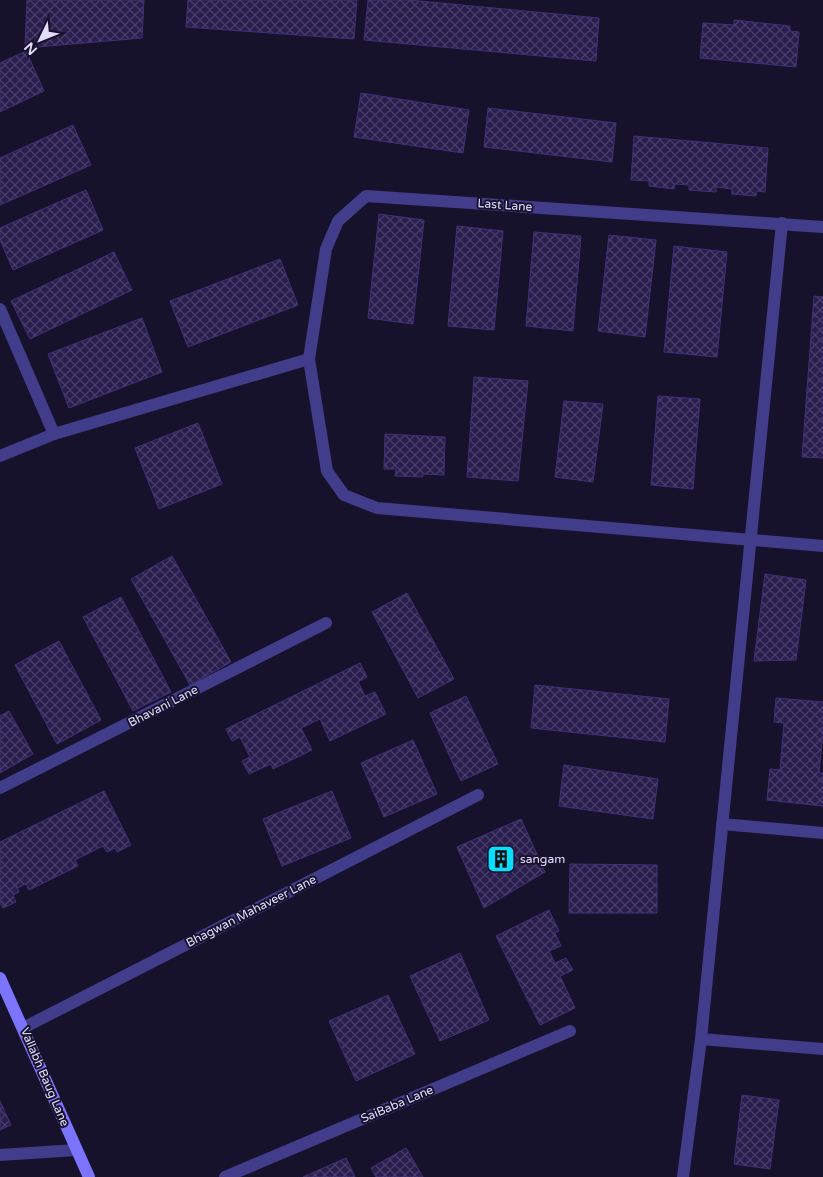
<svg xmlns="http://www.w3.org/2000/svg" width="823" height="1177" font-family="'Varela Round',sans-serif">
<defs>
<pattern id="building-cross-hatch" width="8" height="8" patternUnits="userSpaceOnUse" patternTransform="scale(1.25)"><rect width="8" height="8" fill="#291e4d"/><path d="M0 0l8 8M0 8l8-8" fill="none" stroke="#483e68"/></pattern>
</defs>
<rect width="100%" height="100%" fill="#17122c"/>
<!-- building -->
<g fill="url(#building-cross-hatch)" stroke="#413079">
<path d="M27,0h117l-2,38 -117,10z"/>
<path d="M188,0h169l-3,39 -168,-12z"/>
<path d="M368,0h41l190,18 -3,43 -232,-21z"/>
<path d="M734,20l56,6v5l9,1 -3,35 -96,-9 3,-35 31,2z"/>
<path d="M26,51l18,40 -44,21v-49z"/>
<path d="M361,93l108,17 -6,43 -109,-16z"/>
<path d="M488,108l128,15 -4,39 -128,-15z"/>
<path d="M73,125l18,40 -91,40v-47z"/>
<path d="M634,136l134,12 -3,44 -8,-1 -1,5 -24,-2v-5l-16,-2v5l-27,-2v-5l-14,-1 -1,5 -25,-3v-5l-18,-1z"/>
<path d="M86,190l17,40 -90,40 -13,-30v-12z"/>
<path d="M379,214l45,6 -11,104 -45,-6z"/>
<path d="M457,226l46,5 -9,99 -46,-4z"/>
<path d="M534,232l47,4 -8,95 -47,-5z"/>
<path d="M609,235l47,5 -11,97 -47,-6z"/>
<path d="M674,246l53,6 -10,105 -53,-5z"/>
<path d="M114,252l18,38 -102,49 -19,-38z"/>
<path d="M280,259l18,46 -110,42 -18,-46z"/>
<path d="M814,296l9,1v161l-21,-1z"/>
<path d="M142,318l20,54 -93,36 -21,-54z"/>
<path d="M474,377l54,4 -10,100 -51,-4z"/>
<path d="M658,396l42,3 -7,90 -42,-4z"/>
<path d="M564,401l39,3 -10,78 -38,-5z"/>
<path d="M198,423l24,61 -63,25 -24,-61z"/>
<path d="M385,434l60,3 -1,38 -21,-1v3l-28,-1 1,-7h-12z"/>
<path d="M172,556l59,106 -41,23 -59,-106z"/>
<path d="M765,574l41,6 -10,80 -42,1z"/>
<path d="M407,593l47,86 -36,19 -46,-86z"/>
<path d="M121,597l50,95 -38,19 -50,-94z"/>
<path d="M59,641l42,79 -44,24 -42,-79z"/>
<path d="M360,663l7,14 -9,5 7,14 10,-4 11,22 -56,27 -10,-22 -19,9 11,22 -39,19 -2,-5 -22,10 -7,-13 8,-4 -10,-20 -8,4 -6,-12z"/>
<path d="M535,685l134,14 -4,43 -134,-14z"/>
<path d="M466,696l32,68 -37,17 -31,-68z"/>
<path d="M776,698l47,4v29l-4,42h4v33l-56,-6 3,-31 10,1 4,-47 -10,-1z"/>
<path d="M9,711l24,43 -33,19v-57z"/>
<path d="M413,740l24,54 -53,23 -23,-54z"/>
<path d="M564,765l94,14 -5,40 -94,-13z"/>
<path d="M104,791l27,54 -14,7 -2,-4 -8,4 -4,-6 -28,14 3,6 -49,24 -3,-6 -9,4 2,4 -6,3 3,7 -13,6 -3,-5v-61z"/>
<path d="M332,791l19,47 -69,28 -19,-47z"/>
<path d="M521,819l24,53 -61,36 -27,-61z"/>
<path d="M570,864l87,1v48h-88z"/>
<path d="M549,910l10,21 -4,2 6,13 -12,5 6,12 11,-5 7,12 -13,6 15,32 -35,17 -44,-89z"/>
<path d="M460,953l29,67 -49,21 -30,-65z"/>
<path d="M388,995l27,59 -59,27 -27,-60z"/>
<path d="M742,1095l37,5 -9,69 -36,-5z"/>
<path d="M0,1101l11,24 -11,5z"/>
<path d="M406,1148l17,29h-47l-5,-9z"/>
<path d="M346,1158l9,19h-52z"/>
</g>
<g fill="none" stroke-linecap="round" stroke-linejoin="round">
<!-- street -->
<g stroke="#423d8b" stroke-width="12">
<path d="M823,227l-457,-31 -28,25 -12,28 -17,110 18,112 17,24 33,13 446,38"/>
<path d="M0,309l54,125"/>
<path d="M0,456l54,-22 255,-75"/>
<path d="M0,788l326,-165"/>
<path d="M722,824l101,9"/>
<path d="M23,1028l455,-233"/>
<path d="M701,1039l122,10"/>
<path d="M0,1155l76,-5"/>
<path d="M225,1177l345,-146"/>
<path d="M683,1177l18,-138 81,-816"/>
</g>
<!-- secondary -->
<path stroke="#7c74fe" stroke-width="12" d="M0,978l89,199"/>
</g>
<!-- icons -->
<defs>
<symbol id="building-square" viewBox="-11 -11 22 22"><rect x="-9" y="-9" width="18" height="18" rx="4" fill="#0adefe" stroke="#17122c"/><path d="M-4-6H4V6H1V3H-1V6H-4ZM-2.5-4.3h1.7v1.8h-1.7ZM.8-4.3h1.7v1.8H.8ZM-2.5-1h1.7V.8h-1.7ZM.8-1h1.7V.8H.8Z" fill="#111"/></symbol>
</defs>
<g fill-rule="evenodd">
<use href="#building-square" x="485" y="843" width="32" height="32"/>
</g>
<g text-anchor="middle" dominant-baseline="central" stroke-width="4" stroke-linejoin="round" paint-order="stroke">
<!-- street labels -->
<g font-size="12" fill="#e2ddff" stroke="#17122c">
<text transform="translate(505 205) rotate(4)">Last Lane</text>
<text transform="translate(163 706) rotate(-27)">Bhavani Lane</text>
<text transform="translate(251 911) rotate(-27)">Bhagwan Mahaveer Lane</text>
<text transform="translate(45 1077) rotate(67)">Vallabh Baug Lane</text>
<text transform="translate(397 1104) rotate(-23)">SaiBaba Lane</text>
</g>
<!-- poi labels -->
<g font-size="12" fill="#e2ddff" stroke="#17122c" text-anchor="start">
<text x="520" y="859">sangam</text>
</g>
</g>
<!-- north arrow -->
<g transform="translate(40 40) rotate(227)" stroke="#17122c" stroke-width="4" paint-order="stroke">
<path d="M0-4L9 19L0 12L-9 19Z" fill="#e2ddff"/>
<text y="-8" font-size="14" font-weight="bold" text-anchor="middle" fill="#e2ddff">N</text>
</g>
</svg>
